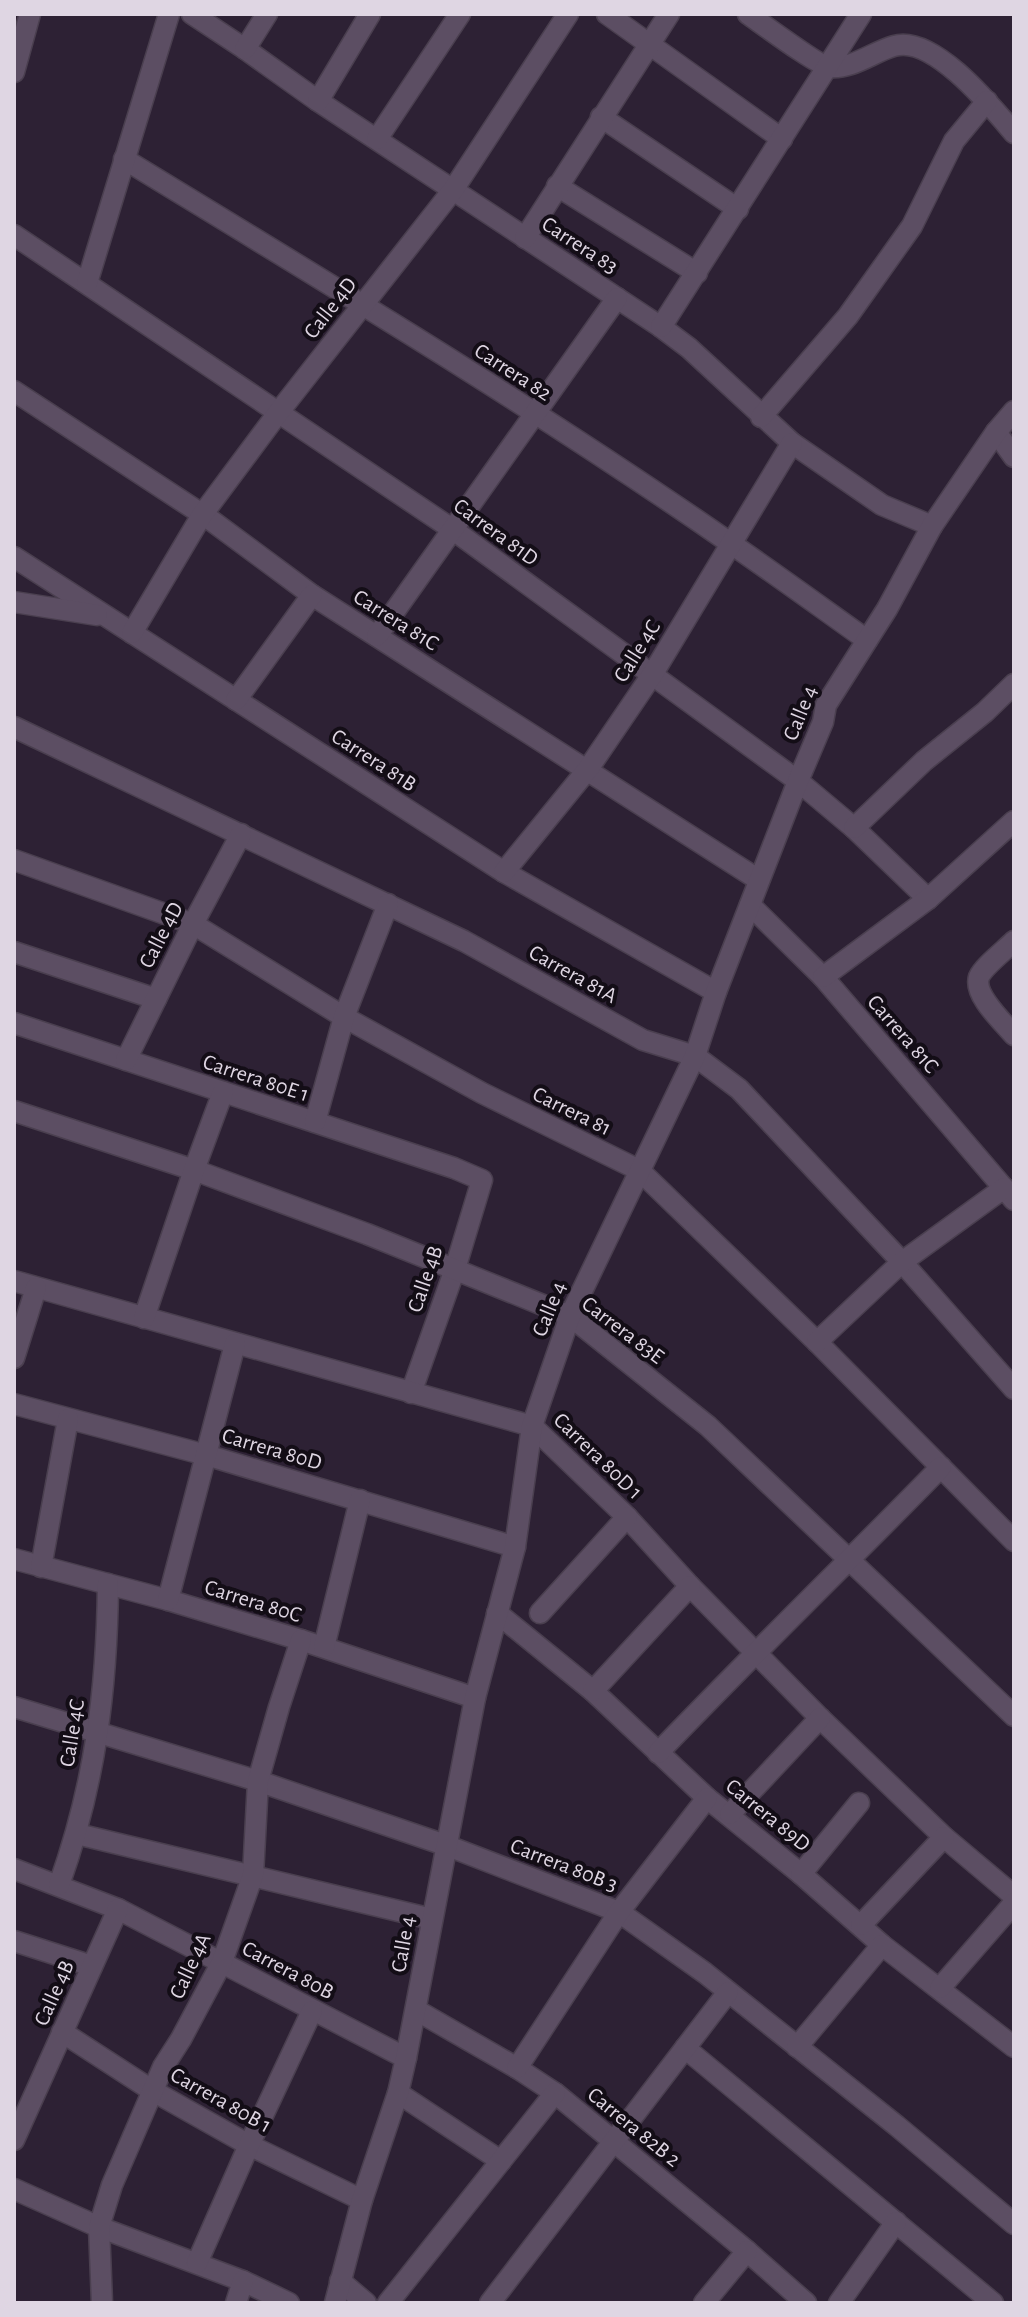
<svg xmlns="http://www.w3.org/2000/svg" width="1028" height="2317" font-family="'Alegreya Sans',sans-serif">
<rect width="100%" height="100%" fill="#2d2134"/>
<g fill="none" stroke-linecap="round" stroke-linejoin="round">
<defs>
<g id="minor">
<path d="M192,14l53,35 73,52 343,226 28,21 103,95 90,62 50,21"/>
<path d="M607,14l175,125"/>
<path d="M748,14c13,9 72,53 82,53 23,2 43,-15 64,-21 39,-12 98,61 120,87"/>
<path d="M245,49l22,-35"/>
<path d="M14,72l16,-58"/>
<path d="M318,101l52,-87"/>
<path d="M601,117l137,92"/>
<path d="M377,139l83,-125"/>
<path d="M124,159c205,125 412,249 609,386 45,31 89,63 134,95"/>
<path d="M557,186l140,87"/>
<path d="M14,235l438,294 346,252 56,47 74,71"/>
<path d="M525,238l144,-224"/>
<path d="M87,283l82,-269"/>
<path d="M661,327l200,-313"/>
<path d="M14,391l194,127 104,77 447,285"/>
<path d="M761,417l87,-101 64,-90 42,-85 33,-40"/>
<path d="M996,432l18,25"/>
<path d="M14,557l490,315 212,120"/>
<path d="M14,602l83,13"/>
<path d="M132,633l70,-118 76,-102 175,-223 115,-176"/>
<path d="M377,636l240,-338"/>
<path d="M236,700l76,-105"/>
<path d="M14,727l450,214 179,99 52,16 44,33 163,173 112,127"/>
<path d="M854,828l70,-67 61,-49 29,-28"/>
<path d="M14,860l179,64 151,93 138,76 157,77 178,172 197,199"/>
<path d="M504,872l84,-103 64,-94 140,-232"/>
<path d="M750,905l73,72 191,223"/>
<path d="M1014,941c-9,9 -31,26 -35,36 -6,18 24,45 35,58"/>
<path d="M14,952l142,47"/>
<path d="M823,977l105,-78 86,-78"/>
<path d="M14,1023l440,145 28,12 -27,89 -44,124"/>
<path d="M126,1060l67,-136 48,-90"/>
<path d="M14,1111l180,59 173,64 203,82 138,110 306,290"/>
<path d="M315,1122l29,-105 44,-113"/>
<path d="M14,1281l518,145 95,91 63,69 130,132 124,119 70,59"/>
<path d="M144,1318l50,-148 29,-78"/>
<path d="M817,1342l85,-80 102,-74"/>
<path d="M14,1358l22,-70"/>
<path d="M14,1404l192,51 309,92"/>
<path d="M14,1559l154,41 133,40 174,58"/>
<path d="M41,1567l27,-148"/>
<path d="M168,1600l67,-256"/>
<path d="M497,1613l96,78 114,107 94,76 81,71 132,102"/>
<path d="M540,1613l87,-96"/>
<path d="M324,1647l36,-147"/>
<path d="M593,1691l97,-105"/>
<path d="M14,1707l244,74 190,65 171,66 86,61 192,153 117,98"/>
<path d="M658,1753c93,-97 189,-190 283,-286"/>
<path d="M730,1814l90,-96"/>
<path d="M77,1834l355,85"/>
<path d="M14,1869l104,40 288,149"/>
<path d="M801,1874l58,-71"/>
<path d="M59,1885c36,-101 48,-195 49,-301"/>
<path d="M861,1925l83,-88"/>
<path d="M14,1941l78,25"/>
<path d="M940,1988l74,-85"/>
<path d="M416,2010l101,58 38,25 192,158 59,52"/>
<path d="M62,2032l91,59 96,54 113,55"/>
<path d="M797,2047l85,-102"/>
<path d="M685,2048l308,255"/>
<path d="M517,2068l102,-156 88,-114"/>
<path d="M398,2093l103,68"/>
<path d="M14,2140l104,-231"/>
<path d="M14,2189l85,38 144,54 46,22"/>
<path d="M197,2263l52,-118 63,-134"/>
<path d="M340,2281l26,22"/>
<path d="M102,2303l-3,-76 13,-42 51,-118 18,-28 41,-77 31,-87 5,-94 21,-74 22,-67"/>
<path d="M236,2303l7,-22"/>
<path d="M335,2303l27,-103 36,-107 8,-35 69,-360 40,-151 17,-121 38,-110 125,-260 21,-64 82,-211 25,-59 3,-17 61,-96 45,-83 64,-94 18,-21"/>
<path d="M388,2303l167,-210"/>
<path d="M490,2303l238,-311"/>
<path d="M704,2303l43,-52"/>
<path d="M839,2303l57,-81"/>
</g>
</defs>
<!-- minor casing -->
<use href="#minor" stroke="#4a3f4f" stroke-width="23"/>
<!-- minor -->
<use href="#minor" stroke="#5c4e63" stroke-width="20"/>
</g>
<g text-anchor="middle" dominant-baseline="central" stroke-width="8" stroke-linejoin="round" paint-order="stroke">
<!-- street labels -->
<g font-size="22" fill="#dfd6e3" stroke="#130d16">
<text transform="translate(580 245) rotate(33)">Carrera 83</text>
<text transform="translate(330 308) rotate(-52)">Calle 4D</text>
<text transform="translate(513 372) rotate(33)">Carrera 82</text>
<text transform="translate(496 532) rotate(36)">Carrera 81D</text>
<text transform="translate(396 620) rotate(32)">Carrera 81C</text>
<text transform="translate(637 651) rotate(-58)">Calle 4C</text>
<text transform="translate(800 713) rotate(-68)">Calle 4</text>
<text transform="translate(374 760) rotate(33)">Carrera 81B</text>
<text transform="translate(161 935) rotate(-63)">Calle 4D</text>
<text transform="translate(573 974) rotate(29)">Carrera 81A</text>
<text transform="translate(903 1034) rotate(49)">Carrera 81C</text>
<text transform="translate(256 1078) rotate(18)">Carrera 80E 1</text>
<text transform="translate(572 1111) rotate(26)">Carrera 81</text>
<text transform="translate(425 1279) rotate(-71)">Calle 4B</text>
<text transform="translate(549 1309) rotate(-68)">Calle 4</text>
<text transform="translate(623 1330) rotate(37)">Carrera 83E</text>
<text transform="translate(272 1449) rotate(16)">Carrera 80D</text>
<text transform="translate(598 1456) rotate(44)">Carrera 80D 1</text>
<text transform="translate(253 1601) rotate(17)">Carrera 80C</text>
<text transform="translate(72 1733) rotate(-81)">Calle 4C</text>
<text transform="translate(768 1815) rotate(39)">Carrera 89D</text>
<text transform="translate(564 1865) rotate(21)">Carrera 80B 3</text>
<text transform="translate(403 1944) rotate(-80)">Calle 4</text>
<text transform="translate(190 1966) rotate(-65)">Calle 4A</text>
<text transform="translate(288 1970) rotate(28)">Carrera 80B</text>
<text transform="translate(54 1993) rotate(-66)">Calle 4B</text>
<text transform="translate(221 2100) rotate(29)">Carrera 80B 1</text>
<text transform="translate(634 2127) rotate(39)">Carrera 82B 2</text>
</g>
</g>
<!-- border -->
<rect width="1028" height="2317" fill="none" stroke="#dfd6e3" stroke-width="32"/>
</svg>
